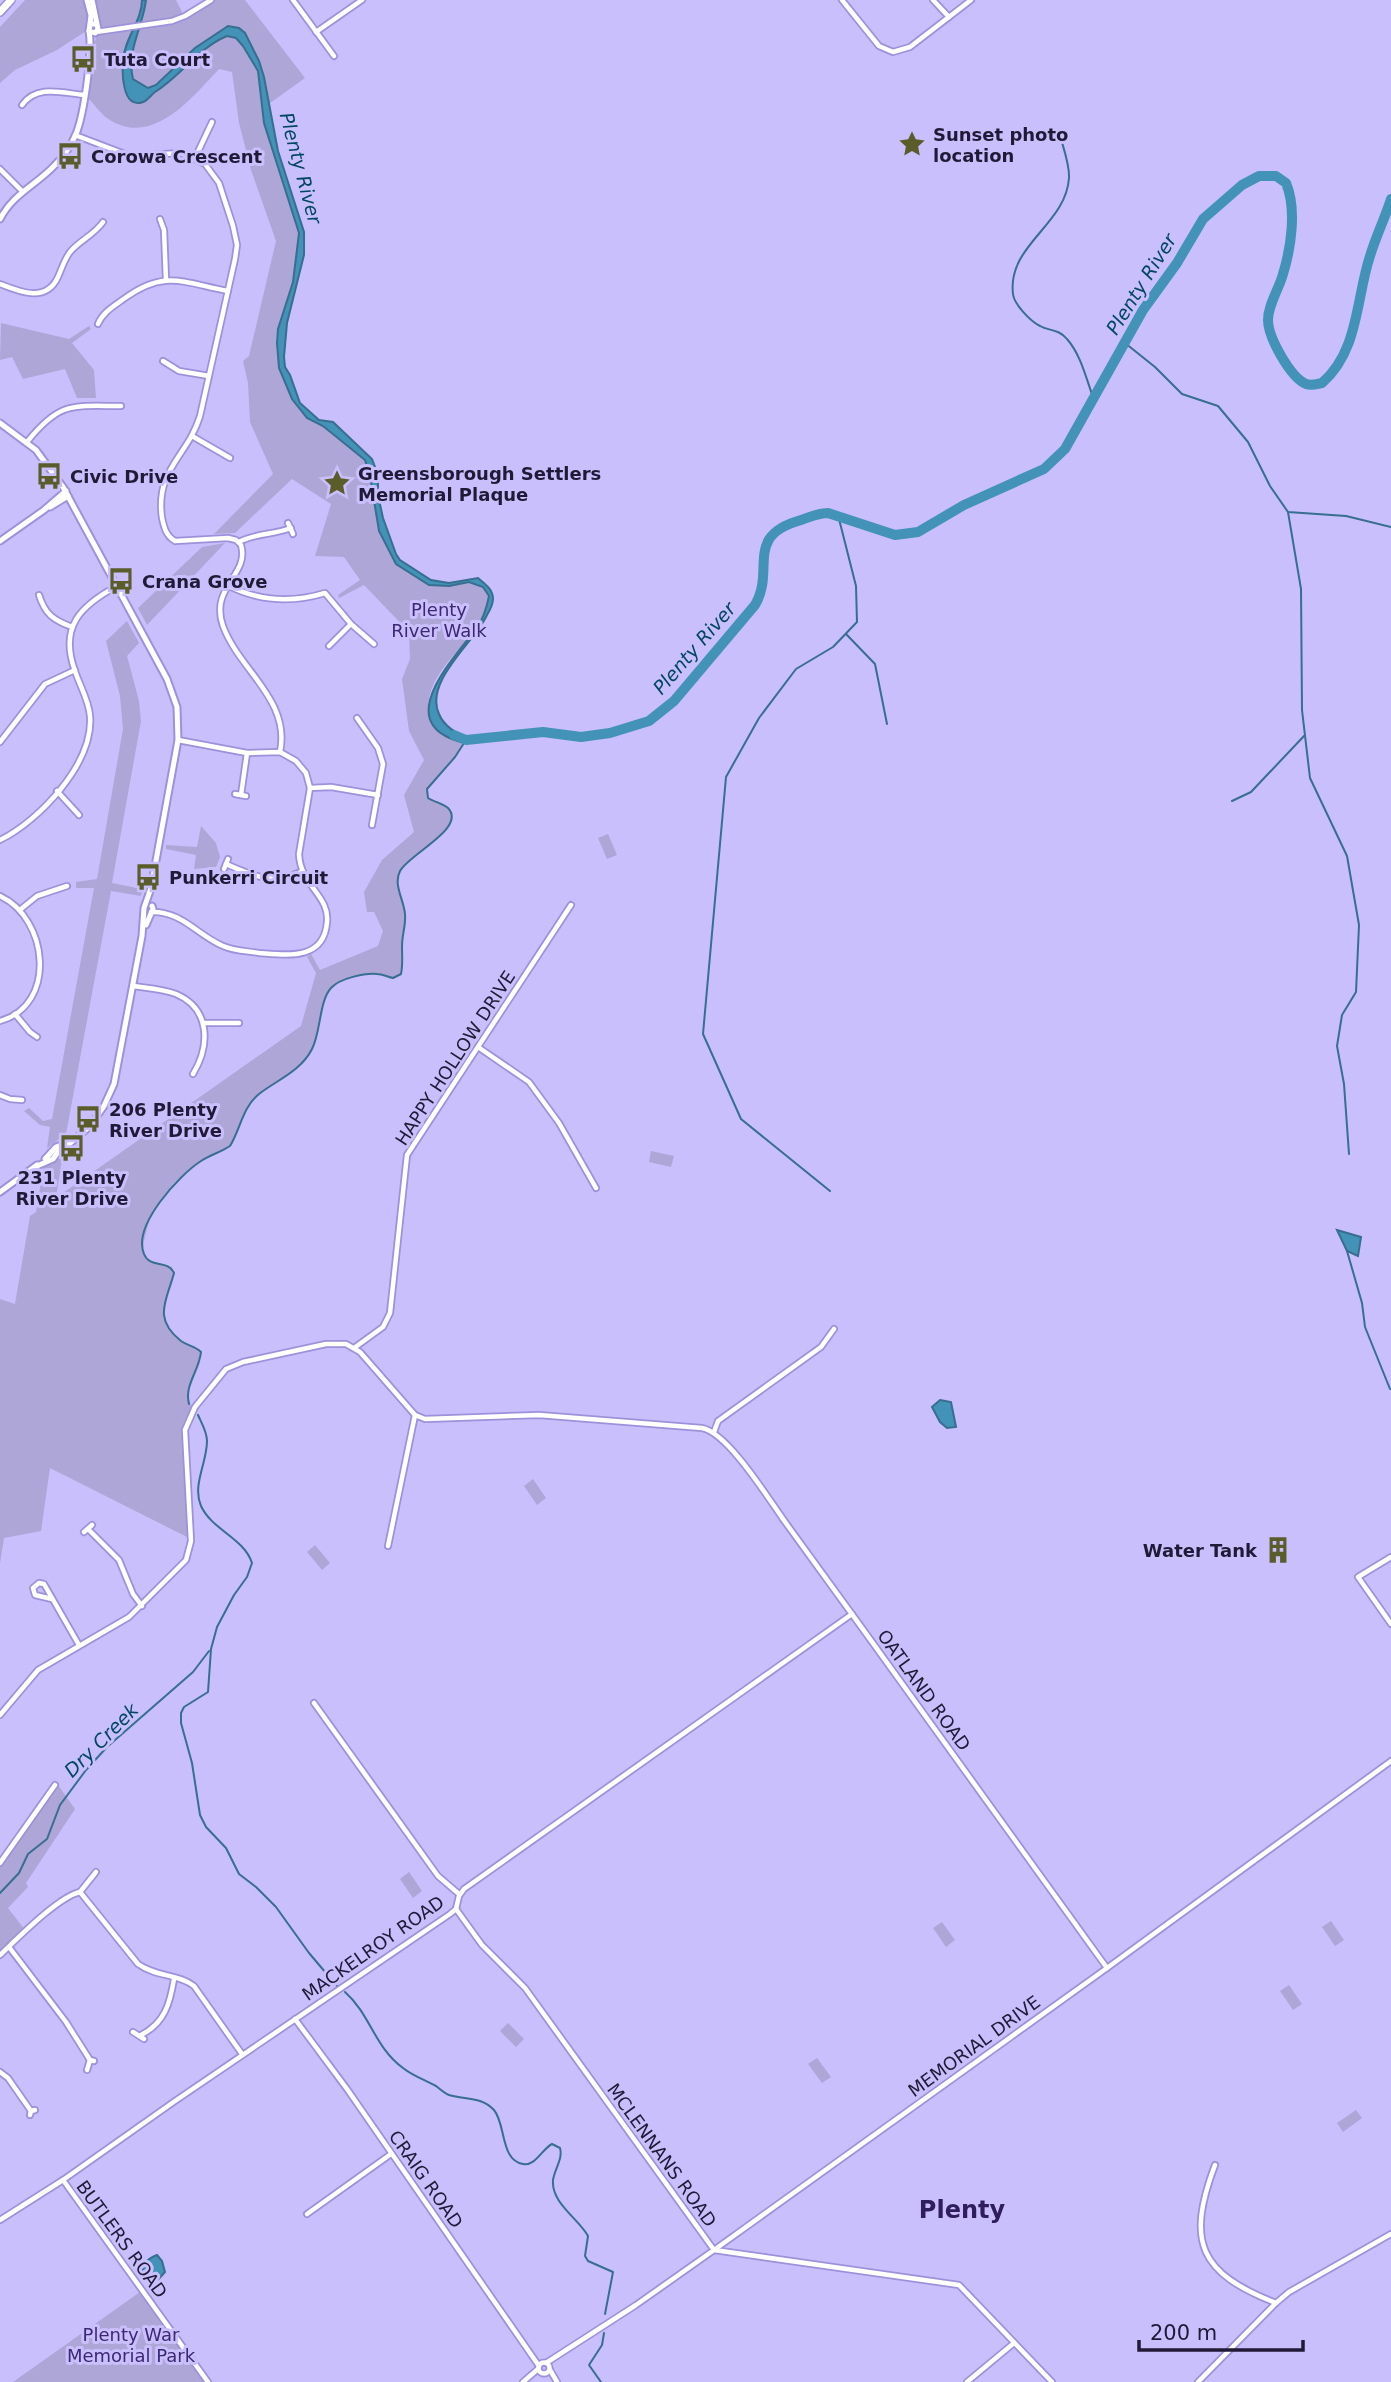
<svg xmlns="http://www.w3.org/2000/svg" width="1391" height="2382" font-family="'DejaVu Sans',sans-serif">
<rect width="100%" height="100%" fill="#c9bffd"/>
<!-- green -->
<g fill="#aea6d7">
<path d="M25,0h60l4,19 -3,12 -29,19 -42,20 -15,13v-56z"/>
<path d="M94,0h82l6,12 -3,6 32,-18h34l60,78 -39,28 5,39 28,88 -6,49 -15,47 1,39 21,43 11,9 12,5 42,35 5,16 9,55 17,33 33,21 20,1 20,-4 16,7 4,10c-3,8 -5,17 -10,25 -17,27 -61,58 -48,94 6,16 19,21 34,25l-38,46 1,9c6,4 14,5 20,10 19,20 -39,46 -48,63 -7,14 4,29 5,43 1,11 -3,21 -3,32 -1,10 1,19 -1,28l-8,4c-5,-1 -11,-4 -16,-4 -12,-1 -37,4 -46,14 -12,13 -10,44 -19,61 -11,22 -35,31 -53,45 -17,14 -18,34 -29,52 -9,6 -20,9 -29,15 -25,15 -49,43 -55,72 -2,8 -5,18 1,26 8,7 16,4 25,8l2,6c-7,27 -22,45 7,68 7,5 14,5 20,11l-1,11 -13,32 5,12 -6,11 -4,17 7,103 -139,-70 -9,63 -37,7 -4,25v-264l15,5 15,-88 6,-4 8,-48 18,-13 1,1 -7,46 245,-172 15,-53 -9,-16 4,-3 9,16 58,-24 5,-15 -9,-19h-7l-3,-20 18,-32 32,-28 -10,-37 20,-35 -15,-29 -7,-52 8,-20 -1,-27 -45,-47 -25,13 -1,-3 22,-15 -16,-23 -29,-1 16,-52 -39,-25 -57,54 -21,1 59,-60 -23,-52 -2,-39 -5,-22 6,-5 27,-115 -25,-71 -12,-47 -7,-51 -13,-3c-28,30 -68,80 -112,49 -7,-5 -13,-14 -19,-20l6,-54 5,-14z"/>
<path d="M1,323l68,16 20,-13 2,3 -19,14 22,27 2,28h-19l-12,-29 -42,10 -11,-22 -12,3z"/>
<path d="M225,543l-78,82 -9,-17 64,-61z"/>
<path d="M127,621l12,22 -12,13 12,45 2,20 -29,162 30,6 -1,7 -30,-5 -45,243 -19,14 3,-21 -10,-2 -16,-14 5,-3 14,13 9,-2 42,-231h-18v-6l21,-3 26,-150 -3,-33 -14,-55z"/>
<path d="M201,826l15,17 4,14 -4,10 -22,2 2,-14 -30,-6v-4l31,2z"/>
<path d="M608,834l9,21 -10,4 -9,-21z"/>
<path d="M651,1151l23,5 -3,11 -22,-5z"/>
<path d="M533,1479l13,19 -9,7 -13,-19z"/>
<path d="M315,1545l15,18 -8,7 -15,-18z"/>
<path d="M58,1785l17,24 -49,74 2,4 -20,21 17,22 -25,22v-87z"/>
<path d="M409,1872l13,19 -9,7 -13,-19z"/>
<path d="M1331,1921l13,19 -9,6 -13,-19z"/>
<path d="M942,1922l13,18 -9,7 -13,-19z"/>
<path d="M1289,1985l13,19 -9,6 -13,-19z"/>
<path d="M508,2023l16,16 -8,8 -16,-16z"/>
<path d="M817,2058l14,19 -9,6 -14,-19z"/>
<path d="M1356,2110l6,8 -19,14 -6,-9z"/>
<path d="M140,2292l65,90h-192z"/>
</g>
<!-- water -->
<g fill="#4392b7" stroke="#386e90" stroke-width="2">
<path d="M142,0h4c-3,27 -20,51 -13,79l15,9 8,-3 39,-37 33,-22 11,2 6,5 14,28 5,16 14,74 26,81v23l-17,68 -3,34 1,10 5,8 10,28 19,17 14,2 39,37 6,16v20l5,23 13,36 4,6 31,20 18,3 29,-5c7,6 15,11 15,21 0,6 -3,11 -6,16 -13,28 -63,66 -48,99 5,12 17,20 29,23l-3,6c-78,-18 -10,-85 13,-117 6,-9 9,-20 11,-30l-6,-9 -14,-5 -20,4 -20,-1 -33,-21 -17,-33 -9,-55 -5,-16 -42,-34 -16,-8 -15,-19 -13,-31 -2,-25 1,-14 15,-47 6,-49 -35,-110 -6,-52 -15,-25 -7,-8 -9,-2c-29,12 -46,40 -72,56 -4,3 -8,9 -12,10 -21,8 -21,-30 -20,-41 1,-22 19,-40 19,-61z"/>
<path d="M1337,1230l24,7 -3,19 -11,-5z"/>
<path d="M940,1400l11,2 5,25 -9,1 -7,-6 -8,-15z"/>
<path d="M157,2255l5,6 3,11 -7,8 -8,3 -8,-8c-1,-10 6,-17 15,-20z"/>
</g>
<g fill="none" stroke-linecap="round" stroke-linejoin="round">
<!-- stream -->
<g stroke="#386e90" stroke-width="2">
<path d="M1059,131c3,14 11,33 10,47 -3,47 -62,67 -56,116 1,10 17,27 27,32 9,5 19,3 27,13 14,16 19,39 26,58"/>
<path d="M1125,343l30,24 27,27 36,12 30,36 22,44 18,26 58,4 45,11"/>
<path d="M1288,512l13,77 1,121 8,68 37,78 12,69 -3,67 -14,23 -5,31 7,38 5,70"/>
<path d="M846,634l29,30 12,60"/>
<path d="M1232,801l19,-9 53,-56"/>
<path d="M830,1191l-89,-72 -38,-85 23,-257 33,-59 37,-49 37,-22 24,-25 -1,-36 -18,-71"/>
<path d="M1347,1251l15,52 3,24 25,62"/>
<path d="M189,1404c-5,-19 10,-33 12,-52 -6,-6 -13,-6 -20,-11 -29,-23 -14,-41 -7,-68 -6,-14 -24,-4 -30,-19 -12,-28 35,-79 57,-93 9,-6 20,-9 29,-15 11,-18 12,-38 29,-52 18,-14 42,-23 53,-45 9,-17 7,-48 19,-61 9,-10 34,-15 46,-14 5,0 11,3 16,4l8,-4c2,-9 1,-18 1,-28 0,-11 4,-21 3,-32 -1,-14 -12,-29 -5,-43 9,-17 67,-43 48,-63 -6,-5 -14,-6 -20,-10l-1,-9 28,-32 11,-17"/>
<path d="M198,1415c4,9 9,17 9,26 0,22 -15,44 -6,65 11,24 43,32 51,57l-5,14 -13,18 -17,32 -6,22 -3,43 -24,15 -3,6v10l11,40 8,52 6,12 20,21 13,26 17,13 20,20 33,46 28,33"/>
<path d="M0,1893l19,-20 9,-19 19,-15 13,-34 26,-35 21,-23 86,-75 16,-21"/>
<path d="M345,1992c25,22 30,56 58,76 10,8 22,12 33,18 4,3 8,7 13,9 16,5 32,1 45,15 12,14 6,50 29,54 13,2 19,-15 29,-20l8,4c3,11 -5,20 -7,32 -2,23 25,38 35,56l-3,20 3,5 25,11 -8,42"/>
<path d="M601,2382l-12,-17 13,-20 2,-12"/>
</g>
<!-- river -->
<path stroke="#4392b7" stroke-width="10" d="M454,735l12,5 77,-8 38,5 29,-4 39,-12 25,-20 81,-96c21,-35 -12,-69 46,-85 9,-3 17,-7 27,-7l67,22 23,-3 46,-27 80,-36 21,-20 78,-139 34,-47 26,-44 39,-34 17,-9h17l10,7c11,26 5,65 -3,91 -4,15 -15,31 -15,46 0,17 22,57 38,64 6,2 11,0 16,-1 37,-32 34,-85 48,-127 6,-20 15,-38 21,-57"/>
<defs>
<g id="minor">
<path d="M293,0l41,56"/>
<path d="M842,0l37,46 14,6 17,-5 61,-47"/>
<path d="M933,0l16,17"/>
<path d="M96,32l76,-11 13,-5 26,-16"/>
<path d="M316,32l46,-32"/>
<path d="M22,105c15,-21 40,-12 62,-10"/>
<path d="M75,135l55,21 51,-3 24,11 14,19 14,43 4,19 -2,14 -35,157c-12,40 -45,53 -38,102 2,9 4,18 13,23l53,-3 8,2 5,5c9,30 -32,42 -18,81 16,44 68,74 57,126"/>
<path d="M195,158l17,-36"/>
<path d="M0,169l22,22"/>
<path d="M160,219l4,11 2,50"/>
<path d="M0,284c20,8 46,19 58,-7 4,-9 6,-17 12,-25 10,-12 24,-17 33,-30"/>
<path d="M98,324c5,-12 16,-18 27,-26 40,-29 59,-15 103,-7"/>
<path d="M163,361l16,10 30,5"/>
<path d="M192,436l38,22"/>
<path d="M27,442c33,-41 45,-36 94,-36"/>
<path d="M138,475l26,7"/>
<path d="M288,523l5,11"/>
<path d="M239,542c16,-9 34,-7 52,-14"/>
<path d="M227,585c31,16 65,18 98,8l26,31 23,20"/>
<path d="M39,595c6,19 14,25 33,32"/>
<path d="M329,646l22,-22"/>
<path d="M357,718l21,30 5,16 -11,61"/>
<path d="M0,742l45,-58 30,-14"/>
<path d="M310,788l21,-1 47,8"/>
<path d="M57,791l22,24"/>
<path d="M235,794l11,2"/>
<path d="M241,795l6,-42"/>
<path d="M0,840c39,-19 94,-77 90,-124 -1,-15 -10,-30 -15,-45 -16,-44 5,-65 42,-85"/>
<path d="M226,864c29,13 44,20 75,8"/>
<path d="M224,869l4,-10"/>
<path d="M0,896c48,22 58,109 0,125"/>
<path d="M21,909l16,-13 30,-10"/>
<path d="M151,912c31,-1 46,23 72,34 11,5 24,5 36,7 28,2 65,8 68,-31 3,-26 -27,-37 -28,-68l11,-66 -4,-15 -10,-12 -16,-9 -33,1 -69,-13"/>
<path d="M133,986c14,2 30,3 43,8 35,15 34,52 17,80"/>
<path d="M15,1014l15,18 7,5"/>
<path d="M204,1023h35"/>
<path d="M478,1047l51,35 30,41 37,65"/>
<path d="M0,1095l10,4 12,1"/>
<path d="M354,1348l29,-21 7,-14 17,-158 164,-250"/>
<path d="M714,1432l4,-11 103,-74 13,-18"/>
<path d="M88,1529l31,31 14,34 9,12"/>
<path d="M84,1532l8,-7"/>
<path d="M388,1546l27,-131"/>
<path d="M1391,1557l-33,20 33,47"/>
<path d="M52,1599l-17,-4 -2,-7 6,-5 5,1 35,61"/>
<path d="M314,1703l124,173 21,18"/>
<path d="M0,1715l38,-45 91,-53 57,-57 5,-19 -6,-111 10,-23 31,-38 17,-7 83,-18h20l14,8 55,63 10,4 114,-4 163,13c27,5 69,75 86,98 107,147 213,295 319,442"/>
<path d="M0,1863l55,-78"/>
<path d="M80,1892l16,-20"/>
<path d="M456,1909l26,36 43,43 189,262 245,35 93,97"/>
<path d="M9,1947l57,75 24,38"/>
<path d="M0,1955c18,-17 58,-58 80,-63l58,72c18,13 41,10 56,22l48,68"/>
<path d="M295,2019l52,70 192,277"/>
<path d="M133,2032l11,7"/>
<path d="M141,2035c24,-12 29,-32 33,-56"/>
<path d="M87,2070l3,-10 4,1"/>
<path d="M0,2072l8,6 23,33"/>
<path d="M30,2115l1,-4 4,-1"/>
<path d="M1215,2165c-29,77 -16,108 61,138"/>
<path d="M63,2180l145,202"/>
<path d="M307,2214l84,-60"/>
<path d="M0,2220l63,-40 112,-79 275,-187 6,-5 3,-13 5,-7 388,-275"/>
<circle cx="544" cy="2368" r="5.5"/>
<path d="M546,2363l90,-58 78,-55 393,-282 284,-207"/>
<path d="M550,2370l7,12"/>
<path d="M523,2382l15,-13"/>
<path d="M967,2382l47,-39"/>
<path d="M1198,2382l78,-79 13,-11 102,-58"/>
</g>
<g id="tertiary">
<path d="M87,0l4,15 -1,9"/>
<path d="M92,0l6,29 -3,4 -6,-2 1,-7h6"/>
<path d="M0,219c13,-25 36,-34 54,-53 9,-9 17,-20 22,-32 8,-20 17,-82 13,-103"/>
<path d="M0,423l36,27 27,37 104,192 10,28 1,33 -27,148 -7,20 -2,28 -28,148 -10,22 -14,20 -21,18 -9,5 -7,10 -16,7"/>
<path d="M50,507l18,-11"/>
<path d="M0,541l44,-31 22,-19"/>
<path d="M146,925l7,-16 -1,-3"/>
<path d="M45,1159l11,-12 8,-3"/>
<path d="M0,1192l37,-27"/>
</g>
<path id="trunk" d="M0,12l11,-12"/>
</defs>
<!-- minor casing -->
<use href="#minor" stroke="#9e91db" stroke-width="8"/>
<!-- tertiary casing -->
<use href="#tertiary" stroke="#9e91db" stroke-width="9"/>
<!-- trunk casing -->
<use href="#trunk" stroke="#9e91db" stroke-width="10"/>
<!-- minor -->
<use href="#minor" stroke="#fff" stroke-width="4.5"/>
<!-- tertiary -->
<use href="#tertiary" stroke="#fff" stroke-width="5"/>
<!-- trunk -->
<use href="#trunk" stroke="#fff" stroke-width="7"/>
</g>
<!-- icons -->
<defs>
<symbol id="bus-bare" viewBox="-9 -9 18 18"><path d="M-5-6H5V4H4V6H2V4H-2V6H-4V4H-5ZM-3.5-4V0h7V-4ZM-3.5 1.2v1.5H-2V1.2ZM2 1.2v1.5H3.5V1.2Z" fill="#5a5d2a" stroke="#c9bffd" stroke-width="2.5" paint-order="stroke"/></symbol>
<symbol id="sight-bare" viewBox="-9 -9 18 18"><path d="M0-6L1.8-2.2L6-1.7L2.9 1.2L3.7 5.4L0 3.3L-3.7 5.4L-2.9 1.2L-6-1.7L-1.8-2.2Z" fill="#5a5d2a" stroke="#c9bffd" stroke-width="2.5" paint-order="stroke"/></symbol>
<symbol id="building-bare" viewBox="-9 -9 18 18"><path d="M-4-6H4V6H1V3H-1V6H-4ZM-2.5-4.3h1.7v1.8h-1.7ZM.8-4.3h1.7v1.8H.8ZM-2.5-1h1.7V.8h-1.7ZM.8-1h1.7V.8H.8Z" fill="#5a5d2a" stroke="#c9bffd" stroke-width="2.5" paint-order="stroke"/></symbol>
</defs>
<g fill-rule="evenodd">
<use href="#bus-bare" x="64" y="40" width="38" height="38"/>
<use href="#sight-bare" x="893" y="125" width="38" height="38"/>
<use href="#bus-bare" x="51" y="137" width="38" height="38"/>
<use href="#bus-bare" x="30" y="457" width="38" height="38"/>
<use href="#sight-bare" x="318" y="464" width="38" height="38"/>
<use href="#bus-bare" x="102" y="562" width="38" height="38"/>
<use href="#bus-bare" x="129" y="858" width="38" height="38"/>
<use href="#bus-bare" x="69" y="1100" width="38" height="38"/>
<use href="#bus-bare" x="53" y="1129" width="38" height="38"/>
<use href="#building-bare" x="1259" y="1531" width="38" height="38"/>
</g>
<g text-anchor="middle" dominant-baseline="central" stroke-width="6" stroke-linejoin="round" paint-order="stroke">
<!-- poi labels -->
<g font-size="18" font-weight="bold" fill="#201a36" stroke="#c9bffd" text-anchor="start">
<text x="104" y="59">Tuta Court</text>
<text x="933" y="134">Sunset photo<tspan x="933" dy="21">location</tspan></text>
<text x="91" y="156">Corowa Crescent</text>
<text x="358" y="473">Greensborough Settlers<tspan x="358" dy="21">Memorial Plaque</tspan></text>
<text x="70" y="476">Civic Drive</text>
<text x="142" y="581">Crana Grove</text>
<text x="169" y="877">Punkerri Circuit</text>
<text x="109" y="1109">206 Plenty<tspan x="109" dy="21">River Drive</tspan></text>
<text x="72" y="1177" text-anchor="middle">231 Plenty<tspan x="72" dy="21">River Drive</tspan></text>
<text x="1257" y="1550" text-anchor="end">Water Tank</text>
</g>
<!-- park labels -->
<g font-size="18" fill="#3d2774" stroke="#c9bffd">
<text x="439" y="609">Plenty<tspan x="439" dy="21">River Walk</tspan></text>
<text x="131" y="2334">Plenty War<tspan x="131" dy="21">Memorial Park</tspan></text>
</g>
<!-- street labels -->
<g font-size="18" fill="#201a36" stroke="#c9bffd">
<text transform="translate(455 1058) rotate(-57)">HAPPY HOLLOW DRIVE</text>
<text transform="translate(924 1690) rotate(54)">OATLAND ROAD</text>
<text transform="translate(373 1948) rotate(-35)">MACKELROY ROAD</text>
<text transform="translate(974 2046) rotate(-36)">MEMORIAL DRIVE</text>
<text transform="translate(662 2155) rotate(54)">MCLENNANS ROAD</text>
<text transform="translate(426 2179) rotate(55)">CRAIG ROAD</text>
<text transform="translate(122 2239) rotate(54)">BUTLERS ROAD</text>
</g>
<!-- water labels -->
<g font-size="19" font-style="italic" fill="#024761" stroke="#c9bffd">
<text transform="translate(301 168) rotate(75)">Plenty River</text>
<text transform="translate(1141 284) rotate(-58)">Plenty River</text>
<text transform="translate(694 648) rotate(-49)">Plenty River</text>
<text transform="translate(101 1740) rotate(-45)">Dry Creek</text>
</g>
<!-- district labels -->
<g font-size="24" font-weight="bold" fill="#2f1d5d" stroke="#c9bffd">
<text x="962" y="2210">Plenty</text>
</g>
</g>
<!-- scale -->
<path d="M1139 2340v10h164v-10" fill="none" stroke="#201a36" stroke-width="3.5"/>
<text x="1150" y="2340" font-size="21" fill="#201a36" stroke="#c9bffd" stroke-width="5" paint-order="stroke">200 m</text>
</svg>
